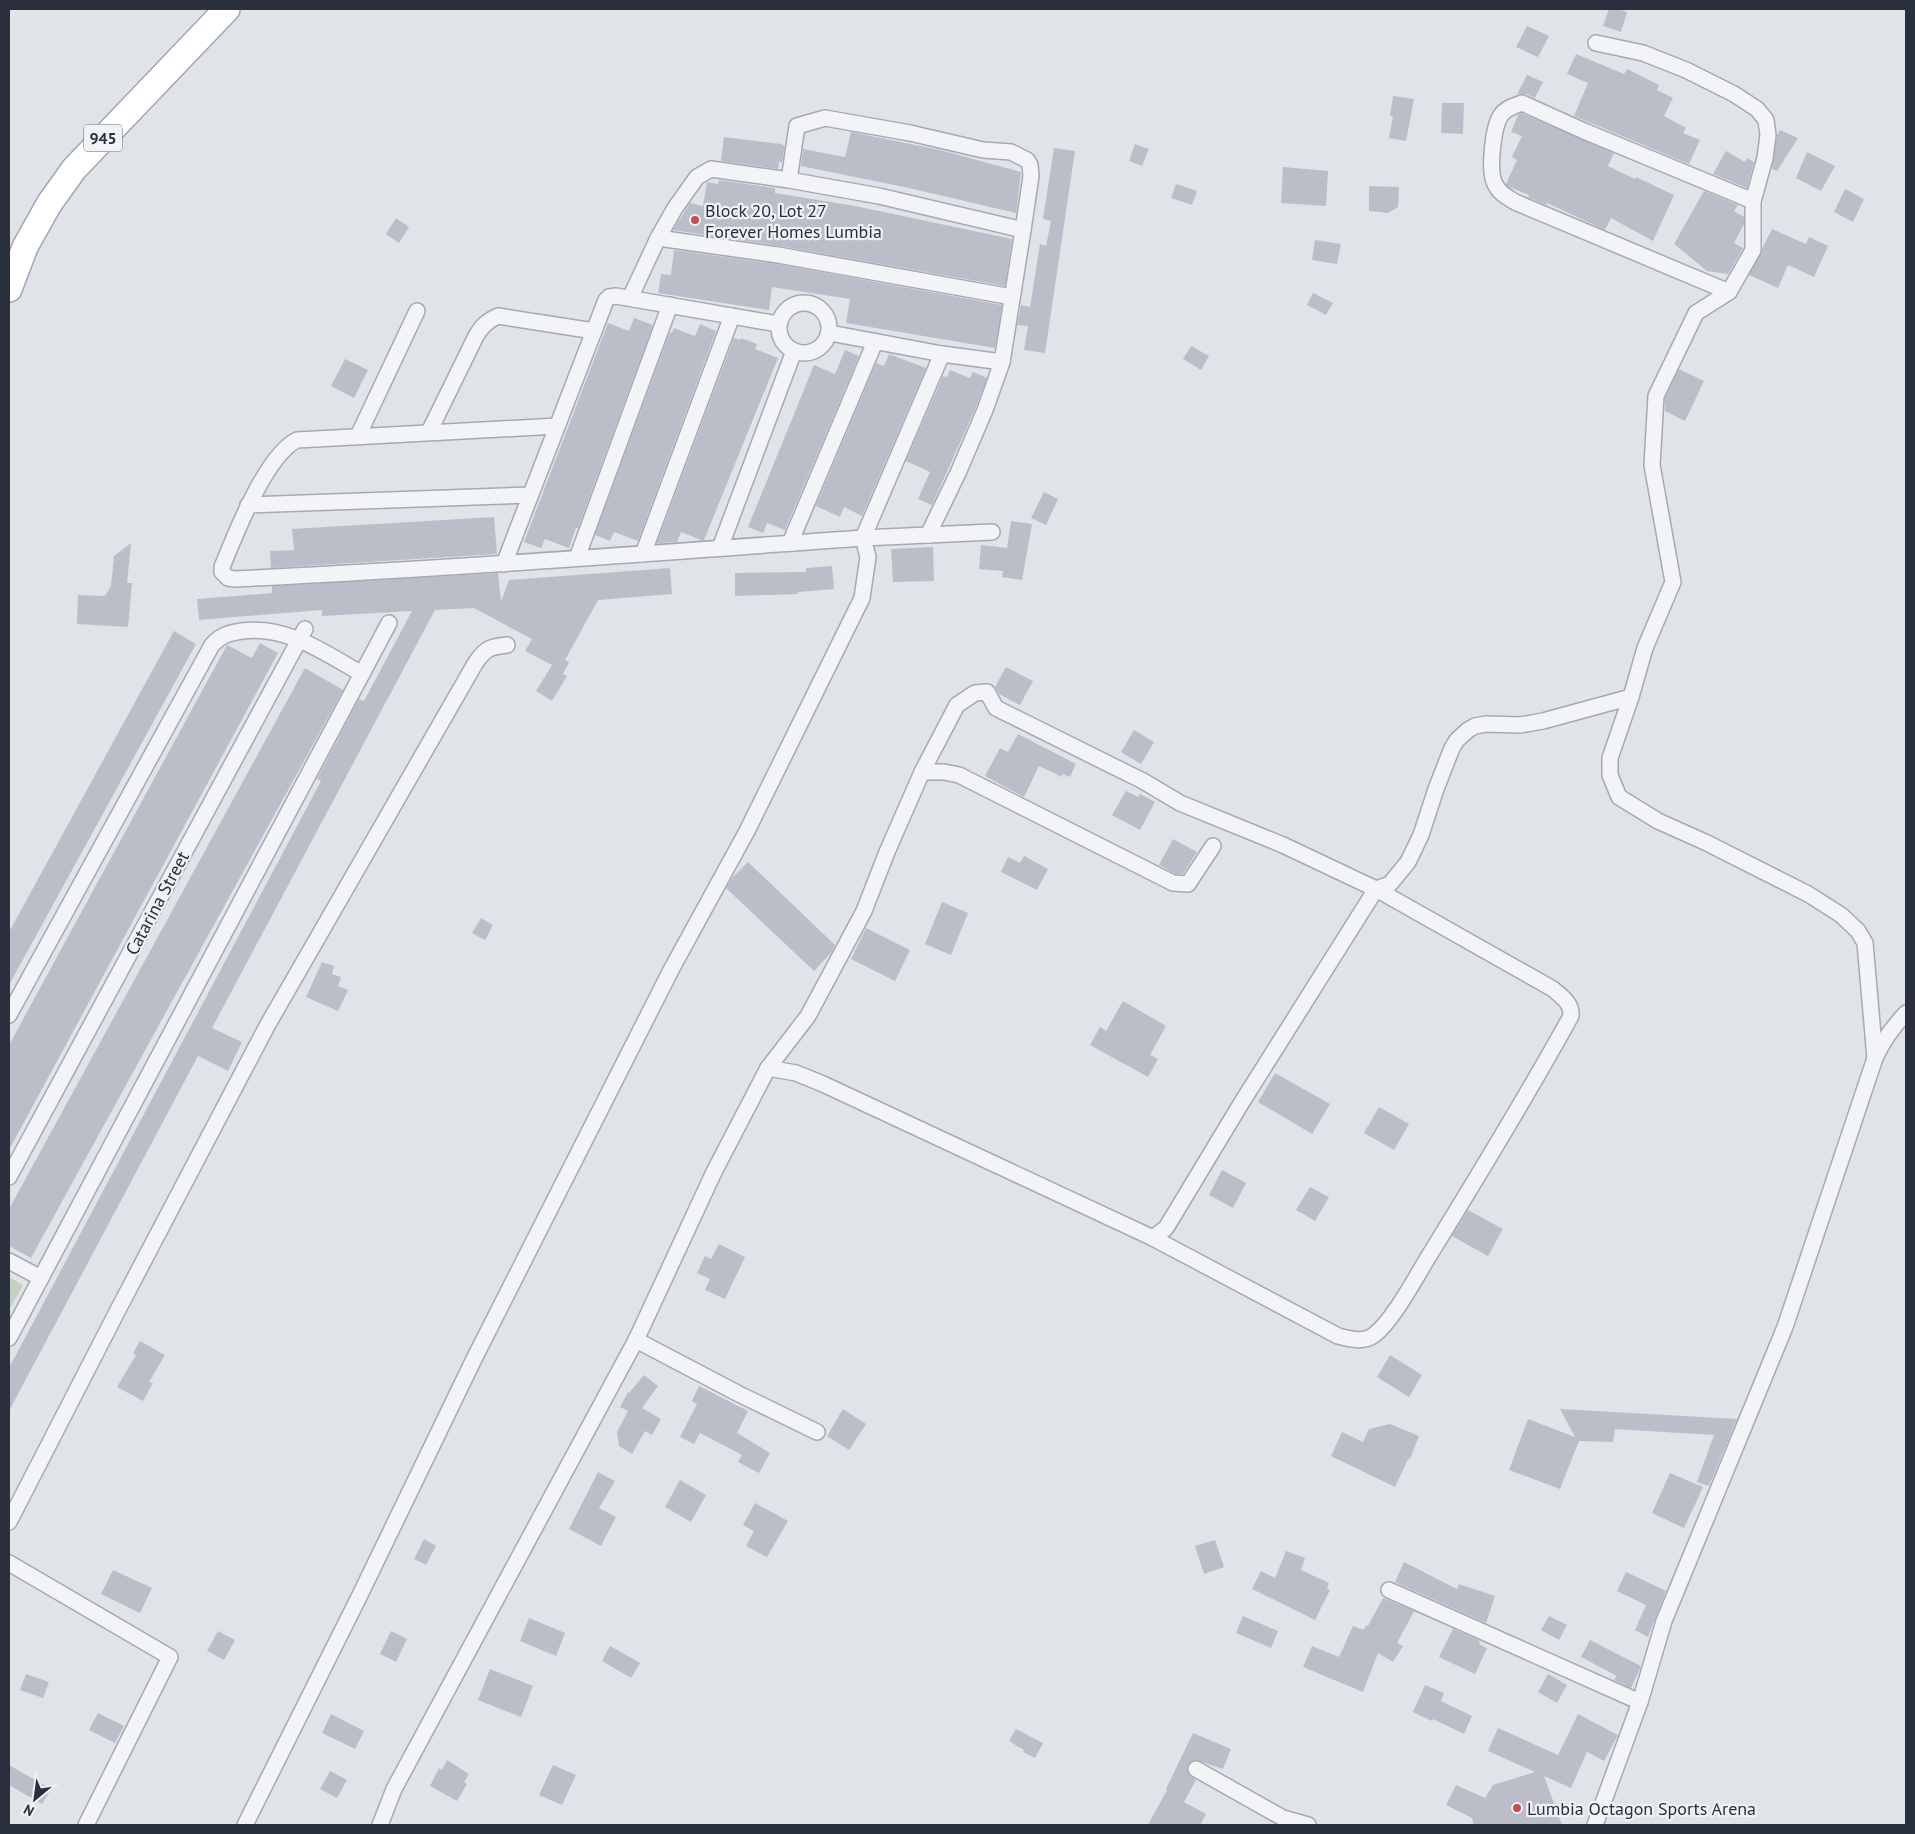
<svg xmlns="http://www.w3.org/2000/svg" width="1915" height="1834" font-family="'PT Sans',sans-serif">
<rect width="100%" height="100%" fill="#e0e3e8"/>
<!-- green -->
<path fill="#c4d1c2" d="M9,1277l14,8 -14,25z"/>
<!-- building -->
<g fill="#bbbec8">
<path d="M1609,9h9l9,3 -6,20 -18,-6z"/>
<path d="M1527,26l22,10 -11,21 -22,-10z"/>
<path d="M1576,54l48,20 3,-5 32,16 -2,5 16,8 -9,18 22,12 -3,5 17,7 -11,24 -115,-48 14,-33 -21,-9z"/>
<path d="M1527,75l16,7 -8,16 -9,-4h-9z"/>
<path d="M1393,96l21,3 -8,42 -17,-3 4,-22h-3z"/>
<path d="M1442,103h22l-1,31 -22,-1z"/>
<path d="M1521,113l93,40 -6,13 27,13 1,-2 38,18 -21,46 -42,-23 -6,12 -58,-27 -1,2 -18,-8 1,-2 -22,-9 -1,-2 11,-24 -5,-3 10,-21 -11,-4 7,-17z"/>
<path d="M1780,130l18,8 -21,33 -5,-2 5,-34z"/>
<path d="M851,132l89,18 81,22 -5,41 -107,-25 -108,-22 2,-17 42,8z"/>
<path d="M724,137l57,7 4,2 -3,16h-3l-1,7 -57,-8z"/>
<path d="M1135,144l14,5 -7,17 -13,-5z"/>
<path d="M1054,148l21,3 -30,202 -21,-3 4,-24 -11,-1 4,-20 9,2 10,-63 6,2 5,-25 -8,-2z"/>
<path d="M1726,151l19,11 2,-4 7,4 -7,26 -34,-14z"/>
<path d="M1807,152l28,14 -14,25 -25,-13z"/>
<path d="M1283,167l45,4 -2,35 -45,-3z"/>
<path d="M719,180l56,8v5l80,13 157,33 -7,47 -225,-40 -107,-16 17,-27 13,3 4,-24 11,2z"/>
<path d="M1176,184l21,7 -5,14 -21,-7z"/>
<path d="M1369,186l30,1 -1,20 -10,6 -19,-2z"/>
<path d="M1845,189l19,10 -11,23 -19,-10z"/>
<path d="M1704,191l34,14 -4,6 10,6v7l-10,19 9,5 -15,26 -21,-3 -33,-27z"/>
<path d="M396,218l13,9 -10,16 -13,-9z"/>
<path d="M1772,229l34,15 3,-7 19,9 -14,31 -26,-12 -10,23 -29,-13z"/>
<path d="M1315,240l26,4 -4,20 -25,-4z"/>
<path d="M674,250l103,14 225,41 -7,43 -149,-25 4,-24 -78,-12 -3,23 -111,-17 3,-19 10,1z"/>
<path d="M1313,293l20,10 -7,12 -19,-10z"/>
<path d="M634,318l19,7 -75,203h-2l-7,20 -24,-9 -4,9 -17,-6 84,-219 21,8z"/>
<path d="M700,324l16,7 -78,210 -24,-9 -4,9 -15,-6 75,-203 2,1 2,-5 21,8z"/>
<path d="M734,338l6,2 1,-2 16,6 -2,5 23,9 -74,182h-3l-20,-8 -4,10 -20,1z"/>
<path d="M1191,346l18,10 -8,14 -18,-11z"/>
<path d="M845,350l14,6 -74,174 -18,-7 -4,10 -15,-6 66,-162 21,9z"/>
<path d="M889,354l37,14 -64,148 -18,-9 -4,10 -24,-11 60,-143 8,3z"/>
<path d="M345,359l23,11 -14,28 -23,-12z"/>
<path d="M1679,369l25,12 -19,40 -20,-10v-13z"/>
<path d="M950,370l20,8 3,-6 14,6 -11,29 -44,98 -14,-6 12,-27 -24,-11 37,-85 4,1z"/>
<path d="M1044,492l14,7 -12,26 -15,-7z"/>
<path d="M494,517l3,37 -226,14 -1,-17 24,-1 -2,-21z"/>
<path d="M1011,521l21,3 -10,56 -20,-3 1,-6 -24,-2 2,-24 26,3z"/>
<path d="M131,543l-4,40h5l-4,44 -51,-3 1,-29 27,1 6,-10 3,-30z"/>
<path d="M933,547l1,34 -41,1 -2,-33z"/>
<path d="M832,566l2,23 -36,3v2l-63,2v-23l71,-1v-4z"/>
<path d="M670,568l2,26 -74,6 -33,60 4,2 -6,12 4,2 -15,25 -16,-10 16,-26 -27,-14 7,-12 -58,-31 -39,2 -223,418 30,14 -14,29 -30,-15 -189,355v-43l312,-587 -4,-2 42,-80 5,2 48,-90 -90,5v-6l-123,10 -2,-21 75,-6v-7l226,-13 3,29 8,-22z"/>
<path d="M174,631l22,13 -187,341v-53z"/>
<path d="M260,643l18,10 -269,497v-105l218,-400 25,13z"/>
<path d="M1006,667l27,14 -13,24 -21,-11 -4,-7z"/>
<path d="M305,668l38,22 -312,568 -22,-12v-37z"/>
<path d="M1134,730l20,12 -13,22 -20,-12z"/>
<path d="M1018,734l58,30 -6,13 -7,-3 -1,3 -23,-11 -15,31 -39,-21 15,-28 8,4z"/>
<path d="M1126,791l12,6 2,-3 15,8 -15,28 -28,-15z"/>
<path d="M1173,839l24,13 -14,22h-7l-17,-9z"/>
<path d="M1024,856l24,13 -11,21 -36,-18 7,-15 12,6z"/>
<path d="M748,862l87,83 -4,8 -17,18 -88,-83 6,-10z"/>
<path d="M942,902l26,11 -17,42 -26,-11z"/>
<path d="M481,918l12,7 -8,15 -13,-7z"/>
<path d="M866,928l44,22 -15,31 -44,-22z"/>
<path d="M322,962l12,4 -2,8 9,3 -3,9 10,4 -10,21 -32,-14z"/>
<path d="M1123,1001l43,25 -16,29 8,4 -10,18 -58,-32 10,-18 6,4z"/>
<path d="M1275,1073l55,31 -18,30 -54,-32z"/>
<path d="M1379,1107l30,17 -15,26 -30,-17z"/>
<path d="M1222,1170l24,13 -13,25 -24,-13z"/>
<path d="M1310,1187l19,10 -14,24 -19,-11z"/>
<path d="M1468,1210l35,19 -15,27 -36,-20z"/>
<path d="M719,1244l26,13 -20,42 -20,-9 5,-11 -13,-6 8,-17 6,3z"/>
<path d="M140,1341l25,14 -16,27 4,1 -10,18 -26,-14 19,-32 -3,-2z"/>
<path d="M1390,1355l32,20 -13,22 -32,-20z"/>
<path d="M644,1375l14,11 -16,22 19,11 -9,16 -7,-4 -13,23 -13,-8 -2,-14 11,-21 -8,-4 8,-15 1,1z"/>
<path d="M699,1386l49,25 -11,22 33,20 -11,20 -21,-11 4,-7 -42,-22 -6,11 -14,-7 17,-33 -5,-3z"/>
<path d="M843,1409l23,15 -17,26 -22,-14z"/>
<path d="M1560,1409l160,9 17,1 -28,67 -12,-4 17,-47 -99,-6 -2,13 -34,-1 -19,48 -51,-19 19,-51 47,18z"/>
<path d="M1390,1424l29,12 -9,23h-2l-13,28 -64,-31 11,-24 21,10 6,-13z"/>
<path d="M598,1472l17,9 -16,27 17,9 -15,29 -32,-17z"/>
<path d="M1670,1473l33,14 -19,41 -32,-15z"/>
<path d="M680,1480l26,15 -15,27 -26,-15z"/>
<path d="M755,1503l33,18 -21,36 -21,-11 8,-15 -11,-6z"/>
<path d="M424,1539l12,7 -10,19 -12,-6z"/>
<path d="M1215,1540l9,27 -20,7 -9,-28z"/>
<path d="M1286,1551l19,7 -4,12 28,13 -2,5 3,2 -15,30 -63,-31 9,-18 14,7z"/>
<path d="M1404,1562l53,27 2,-5 36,12 -9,27 -91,-41z"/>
<path d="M113,1570l39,18 -12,25 -39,-19z"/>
<path d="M1626,1572l40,19 -18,46 -13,-7 11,-25 -29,-14z"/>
<path d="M1383,1598l31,13 -17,32 6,3 -10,16 -15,-9 -15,39 -60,-25 9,-21 27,11 14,-31 10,4 4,-5 1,1z"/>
<path d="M1243,1616l35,15 -7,17 -35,-15z"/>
<path d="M1549,1616l18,9 -8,15 -18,-10z"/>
<path d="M529,1618l36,15 -9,23 -36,-15z"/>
<path d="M1453,1629l27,12 -1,3 8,4 -12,26 -36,-17z"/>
<path d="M218,1631l17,9 -11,20 -17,-9z"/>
<path d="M391,1631l16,8 -11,23 -16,-8z"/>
<path d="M1590,1640l51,26 -10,22 -17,-8 3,-4 -36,-19z"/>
<path d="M610,1646l30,17 -9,15 -29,-17z"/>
<path d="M490,1669l43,17 -12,31 -43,-17z"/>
<path d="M26,1674l23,8 -6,16 -23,-8z"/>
<path d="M1548,1674l19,11 -10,18 -19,-11z"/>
<path d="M1425,1685l19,8 -3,8 31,15 -8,18 -31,-15 -1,2 -19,-9z"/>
<path d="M98,1713l26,13 -9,17 -26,-13z"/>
<path d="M331,1714l33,17 -9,18 -33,-16z"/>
<path d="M1578,1714l40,21 -14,26 -17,-9 -16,36 -27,-12 18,49h-88l-2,-7 -26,-13 10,-20 29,13 8,-13 42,-13 -47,-21 10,-23 60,27z"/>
<path d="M1016,1729l27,14 -8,15 -12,-6 1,-2 -15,-9z"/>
<path d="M1193,1733l38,16 -8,20 -27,-9 -4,1 -4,4v8l8,7 -12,22 22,12 -6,11h-52l19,-35 -1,-1z"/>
<path d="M447,1760l22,14 -5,8 3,2 -10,17 -27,-15 9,-18 3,2z"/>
<path d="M9,1765l42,24 -9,15 -33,-19z"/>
<path d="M553,1765l23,10 -14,30 -23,-10z"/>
<path d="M330,1771l17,9 -10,18 -17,-9z"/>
</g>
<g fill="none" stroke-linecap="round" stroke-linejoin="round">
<defs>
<g id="street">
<path d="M1596,43l47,10 43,17 48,24 23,15 9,11 2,15 -3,23 -12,43v49l-24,42 -33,21 -40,83 -4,69 21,117 -28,66 -14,49 -21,61v17l9,22 39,24 49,22 101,51 33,21 17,16 7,12 10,115"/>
<path d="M789,180l8,-54 28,-8 85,15 73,17 28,2 16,8 3,5 1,11 -8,54 -21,132 -17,48 -27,63 -30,62 -65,3 79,-184"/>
<path d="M658,238l120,17 234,42"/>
<path d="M1729,292l-214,-90c-8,-5 -16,-9 -20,-18 -7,-13 -2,-57 6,-69 5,-7 13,-9 21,-12l62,28 169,70"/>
<path d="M630,298l28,-60 17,-30 22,-31 14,-8 78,11 90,16 144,34"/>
<circle cx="804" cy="328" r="25"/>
<path d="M830,333l112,21 60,8"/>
<path d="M429,432l47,-96c6,-10 11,-15 22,-20l96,15"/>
<path d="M358,436l59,-125"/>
<path d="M248,505l282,-10"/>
<path d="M928,535l64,-3"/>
<path d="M790,543l85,-201"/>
<path d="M720,548l74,-197"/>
<path d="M643,554l89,-238"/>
<path d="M577,558l93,-253"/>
<path d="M504,564l102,-264 3,-3 7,-1 162,28"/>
<path d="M922,772l35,-67 18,-12 12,-1 9,16 147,73 37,22 103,42 93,44 177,100c9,8 19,14 18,27 -44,80 -91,157 -139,235 -14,22 -38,69 -58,84 -11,8 -24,4 -36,1l-185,-98"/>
<path d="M9,1015l203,-370c9,-10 17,-12 30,-14 45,-6 83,22 120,43"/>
<path d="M768,1068l40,-52 56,-105 23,-59 35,-80h22l15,3 214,108 15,1 25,-38"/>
<path d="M9,1177l296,-548"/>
<path d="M9,1261l32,17"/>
<path d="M9,1338l380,-715"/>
<path d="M636,1340l103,54 78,38"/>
<path d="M9,1522l111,-216 147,-280 209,-364c10,-14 14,-15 31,-17"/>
<path d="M9,1563l161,94 -84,168"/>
<path d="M1389,1590l251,112"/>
<path d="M1196,1769l87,49 25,7"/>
<path d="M245,1825l114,-228 115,-238 197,-389 76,-139 115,-233 6,-41 -5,-19c-209,15 -419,31 -628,41l-7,-1 -6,-6v-5c13,-32 44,-112 75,-127l260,-14"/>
<path d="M380,1825l14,-36 242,-449 78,-168 54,-104 28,5 27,11 330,154 13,-10 76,-126 134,-213 14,-5 18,-22 13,-27 15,-46 16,-41 5,-8 11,-10 7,-4 11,-2 34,1 23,-4 88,-24"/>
<path d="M1595,1825l45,-123 24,-81 121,-294 90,-269c8,-18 18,-31 31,-45"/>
</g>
<path id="primary" d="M9,289l16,-42 24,-43 25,-35 153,-160"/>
</defs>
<!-- street casing -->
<use href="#street" stroke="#a6a9b2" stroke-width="18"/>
<!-- primary casing -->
<use href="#primary" stroke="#a0a6b3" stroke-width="28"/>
<!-- street -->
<use href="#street" stroke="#f3f4f7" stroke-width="15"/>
<!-- primary -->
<use href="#primary" stroke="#fff" stroke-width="25"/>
</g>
<!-- markers -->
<g fill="#c54e54" stroke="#f0f2f6" stroke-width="2">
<circle cx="695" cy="220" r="5"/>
<circle cx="1517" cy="1808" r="5"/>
</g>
<g text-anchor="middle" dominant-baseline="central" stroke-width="4.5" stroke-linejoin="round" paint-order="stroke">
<!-- shield labels -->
<rect fill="#f0f2f6" stroke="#656a75" stroke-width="1" x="84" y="124.5" width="38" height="27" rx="4"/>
<g font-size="16" font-weight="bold" fill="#2a2f3e">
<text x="103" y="138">945</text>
</g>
<!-- poi labels -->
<g font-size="18" fill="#2a2f3e" stroke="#f0f2f6" text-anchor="start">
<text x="705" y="210">Block 20, Lot 27<tspan x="705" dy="21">Forever Homes Lumbia</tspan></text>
<text x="1527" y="1808">Lumbia Octagon Sports Arena</text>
</g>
<!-- street labels -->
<g font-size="18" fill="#2a2f3e" stroke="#f0f2f6">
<text transform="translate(157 903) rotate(-62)">Catarina Street</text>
</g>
</g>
<!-- border -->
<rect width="1915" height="1834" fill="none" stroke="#2a2f3e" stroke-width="20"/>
<!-- north arrow -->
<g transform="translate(35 1799) rotate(209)" stroke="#f0f2f6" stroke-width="4" paint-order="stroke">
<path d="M0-4L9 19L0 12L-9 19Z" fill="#2a2f3e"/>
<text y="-8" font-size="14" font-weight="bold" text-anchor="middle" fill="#2a2f3e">N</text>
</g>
</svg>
